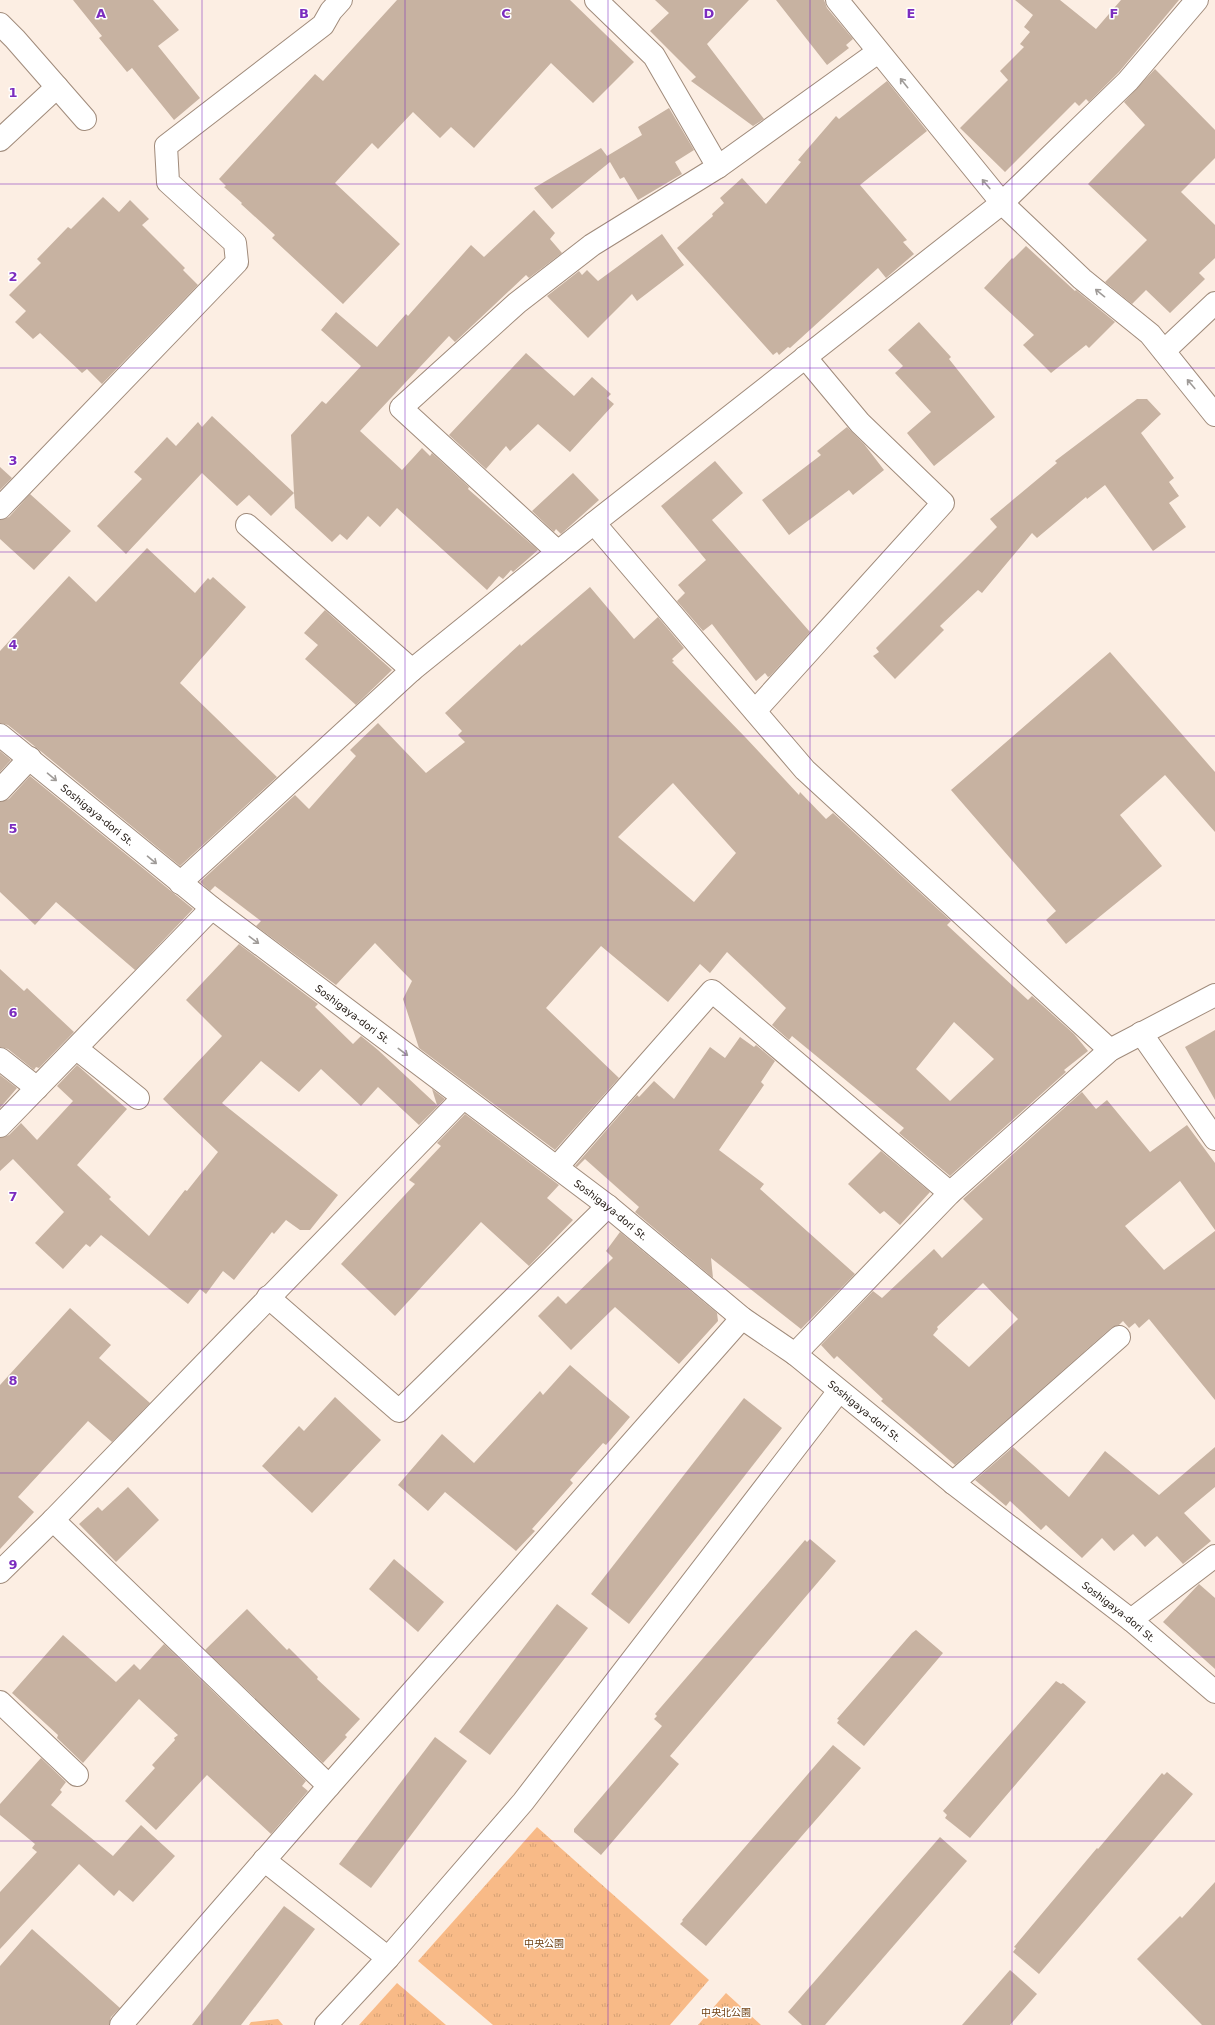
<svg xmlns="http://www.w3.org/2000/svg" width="1215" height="2025" font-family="'DejaVu Sans','Noto Sans JP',sans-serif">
<defs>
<pattern id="grass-tufts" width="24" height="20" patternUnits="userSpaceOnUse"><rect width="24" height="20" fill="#f8ba87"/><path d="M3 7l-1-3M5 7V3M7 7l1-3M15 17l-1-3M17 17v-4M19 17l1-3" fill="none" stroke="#d5a074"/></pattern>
</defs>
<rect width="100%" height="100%" fill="#fceee3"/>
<!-- grass -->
<g fill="url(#grass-tufts)">
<path d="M537,1827l172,153 -39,45h-177l-75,-64z"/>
<path d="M397,1983l49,42h-87z"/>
<path d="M726,1993l35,32h-63z"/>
<path d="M278,2019l5,6h-34l2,-3z"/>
</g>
<!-- building -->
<g fill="#c7b2a1" fill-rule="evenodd">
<path d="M73,0h80l26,30 -21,16 42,52 -26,22 -42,-52 -5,4 -28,-34 3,-2z"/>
<path d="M397,0h173l64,62 -41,41 -42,-40 -77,85 -23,-21 -11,11 -27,-26 -35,37 -6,-6 -37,40 65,61 -57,60 -71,-66 3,-3 -34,-31 1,-1 -18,-16 2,-1 -7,-7 96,-105 8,7z"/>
<path d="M655,0h94l-42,44 57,75 -11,7 -62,-45 5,-4 -46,-46 19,-18z"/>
<path d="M776,0h48l3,8 26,31 -7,6 3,3 -22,17z"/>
<path d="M1015,0h45l36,29 25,-29h58l-60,72 -30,30 -3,-3 -7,7 -4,-4 -70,70 -45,-44 48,-48 -8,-9 24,-24 -4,-3 10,-12 -6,-5 9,-12z"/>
<path d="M1155,69l60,61v28l-34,34 34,33v33l-16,15 6,6 -35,34 -24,-23 -14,14 -27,-22 42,-42 -59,-56 57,-59 -21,-23z"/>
<path d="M887,81l40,50 -67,54 47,55 -4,2 11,12 -28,24 -8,-10 -88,80 -2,-1 -9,8 -2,-3 -4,3 -96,-107 36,-32 -1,-2 12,-11 -4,-5 22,-20 24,26 35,-42 -3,-2 38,-44 3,3z"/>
<path d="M669,108l25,42 -19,12 7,12 -44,26 -14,-23 -4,2 -10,-17 -58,47 -18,-21 67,-40 6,8 35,-21 -4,-8z"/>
<path d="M103,197l16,15 11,-12 19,19 -7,6 43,43 -2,2 15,15 -96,99 -15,-15 -5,4 -42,-40 -7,6 -18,-17 11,-11 -17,-16 32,-32 -4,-4 31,-32 3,2z"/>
<path d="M534,210l21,23 -5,6 12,14 -33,25 -3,-3 -71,67 -6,-6 -89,95 42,39 20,-22 8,8 2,-3 37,34 -1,2 70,61 -25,22 -2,-2 -8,9 -4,-3 -12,14 -90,-82 -17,19 -12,-11 -21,24 -7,-6 -8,8 -37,-34 -1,-15 -23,23 -22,-21 -12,11 -35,-33 -76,81 -29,-28 45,-47 -8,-7 33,-35 9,9 22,-24 4,5 10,-11 82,77 -3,-58 31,-34 4,3 35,-38 -40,-36 15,-18 41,35 29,-33 2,2 63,-71 13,12z"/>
<path d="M662,234l22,31 -47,36 -5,-7 -44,44 -41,-42 32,-25 3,4 5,-5 11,11z"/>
<path d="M1026,246l49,45 1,-1 39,32 -26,26 -3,-3 -35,28 -28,-28 11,-10 -50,-47 28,-30 1,1z"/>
<path d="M919,322l32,35 -2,2 46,58 -61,49 -27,-33 24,-21 -36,-39 8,-7 -15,-16z"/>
<path d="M526,353l48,43 18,-19 19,17 -4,4 7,6 -44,48 -32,-28 -28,27 -4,-5 -20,23 -37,-34z"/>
<path d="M1137,399h10l14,15 -20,19 33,45 -5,4 10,14 -10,7 17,24 -33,24 -48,-66 -18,14 -1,-2 -49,41 -5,-5 -50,60 -4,-3 -38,36 4,4 -49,49 -22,-23 6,-4 -3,-4 121,-121 -7,-8 67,-56 -2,-2z"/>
<path d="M847,427l17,17 20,26 -31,25 -4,-5 -60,45 -27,-35 59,-45 -4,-4z"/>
<path d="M715,461l28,32 -31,27 98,112 -40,44 -2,1 -3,-4 -9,8 -44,-57 -9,7 -26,-30 8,-8 -7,-8 28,-25 -45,-54z"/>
<path d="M0,467l12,11 -12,12z"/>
<path d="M573,473l26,27 -38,34 -5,-5 -2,3 -22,-21z"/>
<path d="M30,494l41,37 -37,39 -34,-31v-19l9,-3z"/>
<path d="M147,548l48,45 13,-15 2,2 3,-3 33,30 -66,76 97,94 -97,89 -142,-117 -30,-24 -8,-2v-72l69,-75 27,26z"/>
<path d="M590,587l44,52 24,-22 26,31 -12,11 2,2 -2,1 74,76 53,57 1,-3 26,27 7,-6 118,108 -4,4 81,75 4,-4 42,38 14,17 -24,19 2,2 -116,104 -51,-43 5,-5 -112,-92 -3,4 -17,-15 14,-17 -59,-56 -17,21 -10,-9 -32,38 -67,-56 -55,62 73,70 -64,72 -136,-102 -16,-49 9,-18 -37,-38 -39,42 -80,-59 5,-5 -46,-35 -5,5 -10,-9 95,-87 14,14 47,-53 -6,-6 28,-27 48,50 39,-31 -7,-7 4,-4 -17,-18 75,-69 1,2zM673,783l63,70 -42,49 -76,-65zM954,1022l40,37 -44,42 -34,-32z"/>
<path d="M325,610l67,60 -36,35 -51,-46 13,-14 -14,-12z"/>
<path d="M1110,652l105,120v60l-50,-57 -45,40 42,51 -96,78 -20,-24 10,-9 -105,-121z"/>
<path d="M0,751l11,9 -11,12z"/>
<path d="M30,776l163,133 -58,61 -79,-68 -21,23 -35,-33v-90l9,-3z"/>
<path d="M239,944l79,60 -3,3 38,37 8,-8 17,14 59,55 -5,-16 13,10 -26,26 -41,-38 -17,19 -40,-37 -22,23 -38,-31 -39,42 116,92 -28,35h-10l-14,-10 -12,14 -2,-2 -38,48 -11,-9 -17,23 -6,-5 -12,15 -87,-69 -11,12 -4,-3 -23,25 -28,-26 29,-31 -51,-53 -13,12v-33l9,-3 12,-12 16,17 36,-39 -16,-15 20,-21 50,44 -50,56 34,32 -2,2 40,37 36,-46 2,1 31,-39 -55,-53 59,-63 -36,-36z"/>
<path d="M0,969l24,22 3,-3 47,44 -35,36 -3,-1 -2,3 -26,-21 -8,-2z"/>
<path d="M1215,1030v70l-30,-53z"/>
<path d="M740,1037l14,10 2,-2 19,16 -14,21 3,3 -45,65 45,34 -4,5 95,85 -54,55 -90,-71 2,20 -78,-66 4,-5 -54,-48 -8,8 -2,-1 62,-71 2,2 15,-16 20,18 36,-52 15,11z"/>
<path d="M0,1075l17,13 -17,20z"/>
<path d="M1082,1092l14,17 11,-9 43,52 37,-27 28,38v67l-35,-49 -55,45 39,44 51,-39v169l-66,-81 -10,9 -4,-5 -6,5 -6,-7 -4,4 -8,3 -156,137 -74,-64 2,-2 -46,-43 -3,3 -13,-14 52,-54 9,7 52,-49 8,9 41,-39 -20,-20zM983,1283l35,36 -49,48 -36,-32 5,-6 -1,-2z"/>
<path d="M465,1114l94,71 -12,13 26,22 -44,46 -48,-44 -86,94 -54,-52 74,-80 -6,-4 32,-34 -4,-3z"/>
<path d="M881,1151l49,41 -30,33 -16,-14 -4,3 -32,-30z"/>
<path d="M620,1232l97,81 1,8 -39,43 -64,-57 -44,43 -33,-34 20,-20 8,8 47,-46 -7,-7z"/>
<path d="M70,1308l41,37 -12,13 51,45 -38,39 -24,-21 -70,76 16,15 -34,37v-164z"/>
<path d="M570,1365l60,52 -24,28 -3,-2 -33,37 3,3 -41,46 3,2 -19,20 -71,-59 -17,19 -30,-26 44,-51 32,29 66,-72 3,4z"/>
<path d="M335,1397l46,43 -69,73 -50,-47 37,-40 5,5z"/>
<path d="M744,1398l38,30 -153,196 -38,-30z"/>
<path d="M1013,1447l56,50 36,-46 54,44 56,-48v40l-31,26 27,28 -28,23 -26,-28 -12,11 -12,-13 -19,17 -12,-13 -20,20 -36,-33 -5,5 -31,-29 -4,5 -31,-26z"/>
<path d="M128,1487l31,33 -43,42 -37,-38 19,-17 4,4z"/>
<path d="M810,1539l26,22 -166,195 9,8 -78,91 -27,-23v-3l88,-103 -8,-7 3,-3 -2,-2 150,-174 2,2z"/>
<path d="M394,1559l50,43 -26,30 -49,-43z"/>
<path d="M1199,1584l16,14v71l-52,-47z"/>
<path d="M557,1604l31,24 -98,127 -31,-23z"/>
<path d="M247,1609l40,41 2,-2 29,29 -1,2 43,40 -15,16 2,2 -24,26 -118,-113z"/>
<path d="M916,1630l27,23 -79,93 -27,-23 2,-3 -2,-1 75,-86z"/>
<path d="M63,1635l53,47 18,-18 6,6 24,-26 142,137 -4,5 6,5 -37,43 -64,-59 -51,55 -31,-29 30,-33 -3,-3 23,-25 -1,-2 4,-3 -39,-36 -56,64 -26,-25 1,-3 -46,-42z"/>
<path d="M1056,1681l5,3 2,-1 23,19 -116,136 -25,-20 2,-3 -4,-4z"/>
<path d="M435,1737l32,24 -96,127 -32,-24z"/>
<path d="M833,1745l28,23 -155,178 -26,-22 3,-3 -1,-1z"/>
<path d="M41,1758l25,24 -6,8 2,2 -11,13 62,51 28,-31 34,31 -42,46 -14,-12 -5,6 -35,-32 -79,85v-57l37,-40 -5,-4 3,-4 -35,-29v-11z"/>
<path d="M1167,1772l26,22 -154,180 -26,-22 3,-4 -2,-1 83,-99 1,1 64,-76 2,2z"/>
<path d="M940,1837l27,24 -142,164h-23l-14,-13z"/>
<path d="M1215,1882v143h-13l-65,-66 43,-43 2,2z"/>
<path d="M284,1906l31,23 -74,96h-49z"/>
<path d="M32,1929l88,79 -9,9 -2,8h-109v-59z"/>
<path d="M1010,1970l27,24 -27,31h-48z"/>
</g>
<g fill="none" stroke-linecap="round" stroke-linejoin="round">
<defs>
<g id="minor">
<path d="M596,0l58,56 64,111"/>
<path d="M837,0l165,203 80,76 68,55 65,81"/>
<path d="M0,24l15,15 70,80"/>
<path d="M0,140l57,-53"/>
<path d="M1164,351l51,-48"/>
<path d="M0,508l237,-246 -2,-19 -67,-61 -2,-36 157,-121 8,-14 10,-11"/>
<path d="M594,523l211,247 305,280"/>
<path d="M247,525l165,145"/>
<path d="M558,552l-157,-144 116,-105 75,-58 126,-78 160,-115"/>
<path d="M755,711l188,-208 -83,-80 -55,-66"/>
<path id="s1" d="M0,735l212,173 396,298 134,112 53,36 158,129 178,137 84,72"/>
<path d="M0,790l30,-32"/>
<path d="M180,883l232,-213 182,-147 408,-320 126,-122 69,-81"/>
<path d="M1141,1033l74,106"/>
<path d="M77,1049l61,49"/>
<path d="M0,1059l37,29"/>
<path d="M0,1126l212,-218"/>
<path d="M557,1167l155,-176 238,202"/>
<path d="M268,1297l131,114 209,-205"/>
<path d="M795,1354l155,-161 160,-143 105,-55"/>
<path d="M953,1483l166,-146"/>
<path d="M53,1520l276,266"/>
<path d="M0,1572l53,-52 410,-422"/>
<path d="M1131,1620l84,-64"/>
<path d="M0,1702l77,73"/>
<path d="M264,1860l124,98"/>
<path d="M121,2025l208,-239 413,-468"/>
<path d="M326,2025l62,-67 135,-156 316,-411"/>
</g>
</defs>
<!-- minor casing -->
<use href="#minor" stroke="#a08b7b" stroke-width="24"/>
<!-- minor -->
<use href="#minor" stroke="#fff" stroke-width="22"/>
</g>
<!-- one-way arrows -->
<defs><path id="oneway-shaft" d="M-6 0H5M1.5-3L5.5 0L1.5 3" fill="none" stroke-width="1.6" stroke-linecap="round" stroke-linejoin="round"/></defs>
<g stroke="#9f9b98">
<use href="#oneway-shaft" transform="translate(904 83) rotate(-129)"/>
<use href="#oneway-shaft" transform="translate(986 184) rotate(-130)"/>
<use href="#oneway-shaft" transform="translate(1100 293) rotate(-141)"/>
<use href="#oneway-shaft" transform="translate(1191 384) rotate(-130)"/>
<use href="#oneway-shaft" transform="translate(52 777) rotate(40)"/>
<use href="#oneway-shaft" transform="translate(152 860) rotate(40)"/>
<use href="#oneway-shaft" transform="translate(254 940) rotate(37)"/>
<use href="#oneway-shaft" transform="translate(403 1052) rotate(37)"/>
</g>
<!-- grid -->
<path fill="none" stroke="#7b2cbf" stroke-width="1" stroke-opacity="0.55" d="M202,0v2025M405,0v2025M608,0v2025M810,0v2025M1012,0v2025M0,184h1215M0,368h1215M0,552h1215M0,736h1215M0,920h1215M0,1105h1215M0,1289h1215M0,1473h1215M0,1657h1215M0,1841h1215"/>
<g text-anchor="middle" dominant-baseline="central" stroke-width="3" stroke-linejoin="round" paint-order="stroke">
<!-- street labels -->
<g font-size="10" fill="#29211b" stroke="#fff">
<text stroke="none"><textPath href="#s1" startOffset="126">Soshigaya-dori St.</textPath></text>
<text stroke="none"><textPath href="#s1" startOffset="450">Soshigaya-dori St.</textPath></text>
<text stroke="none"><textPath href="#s1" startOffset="774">Soshigaya-dori St.</textPath></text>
<text stroke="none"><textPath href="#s1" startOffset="1098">Soshigaya-dori St.</textPath></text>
<text stroke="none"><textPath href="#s1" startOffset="1422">Soshigaya-dori St.</textPath></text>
</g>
<!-- park labels -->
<g font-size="10" fill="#6f4012" stroke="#fff">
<text x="544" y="1943">中央公園</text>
<text x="726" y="2012">中央北公園</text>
</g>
</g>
<g font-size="13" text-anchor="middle" font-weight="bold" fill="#7b2cbf" stroke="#fff" stroke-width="3" stroke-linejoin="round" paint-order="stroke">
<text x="101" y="18">A</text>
<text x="304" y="18">B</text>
<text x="506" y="18">C</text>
<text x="709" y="18">D</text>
<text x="911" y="18">E</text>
<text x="1114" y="18">F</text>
<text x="13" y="97">1</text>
<text x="13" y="281">2</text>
<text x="13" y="465">3</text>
<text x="13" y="649">4</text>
<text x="13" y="833">5</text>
<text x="13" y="1017">6</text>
<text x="13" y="1201">7</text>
<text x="13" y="1385">8</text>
<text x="13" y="1569">9</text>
</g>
</svg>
